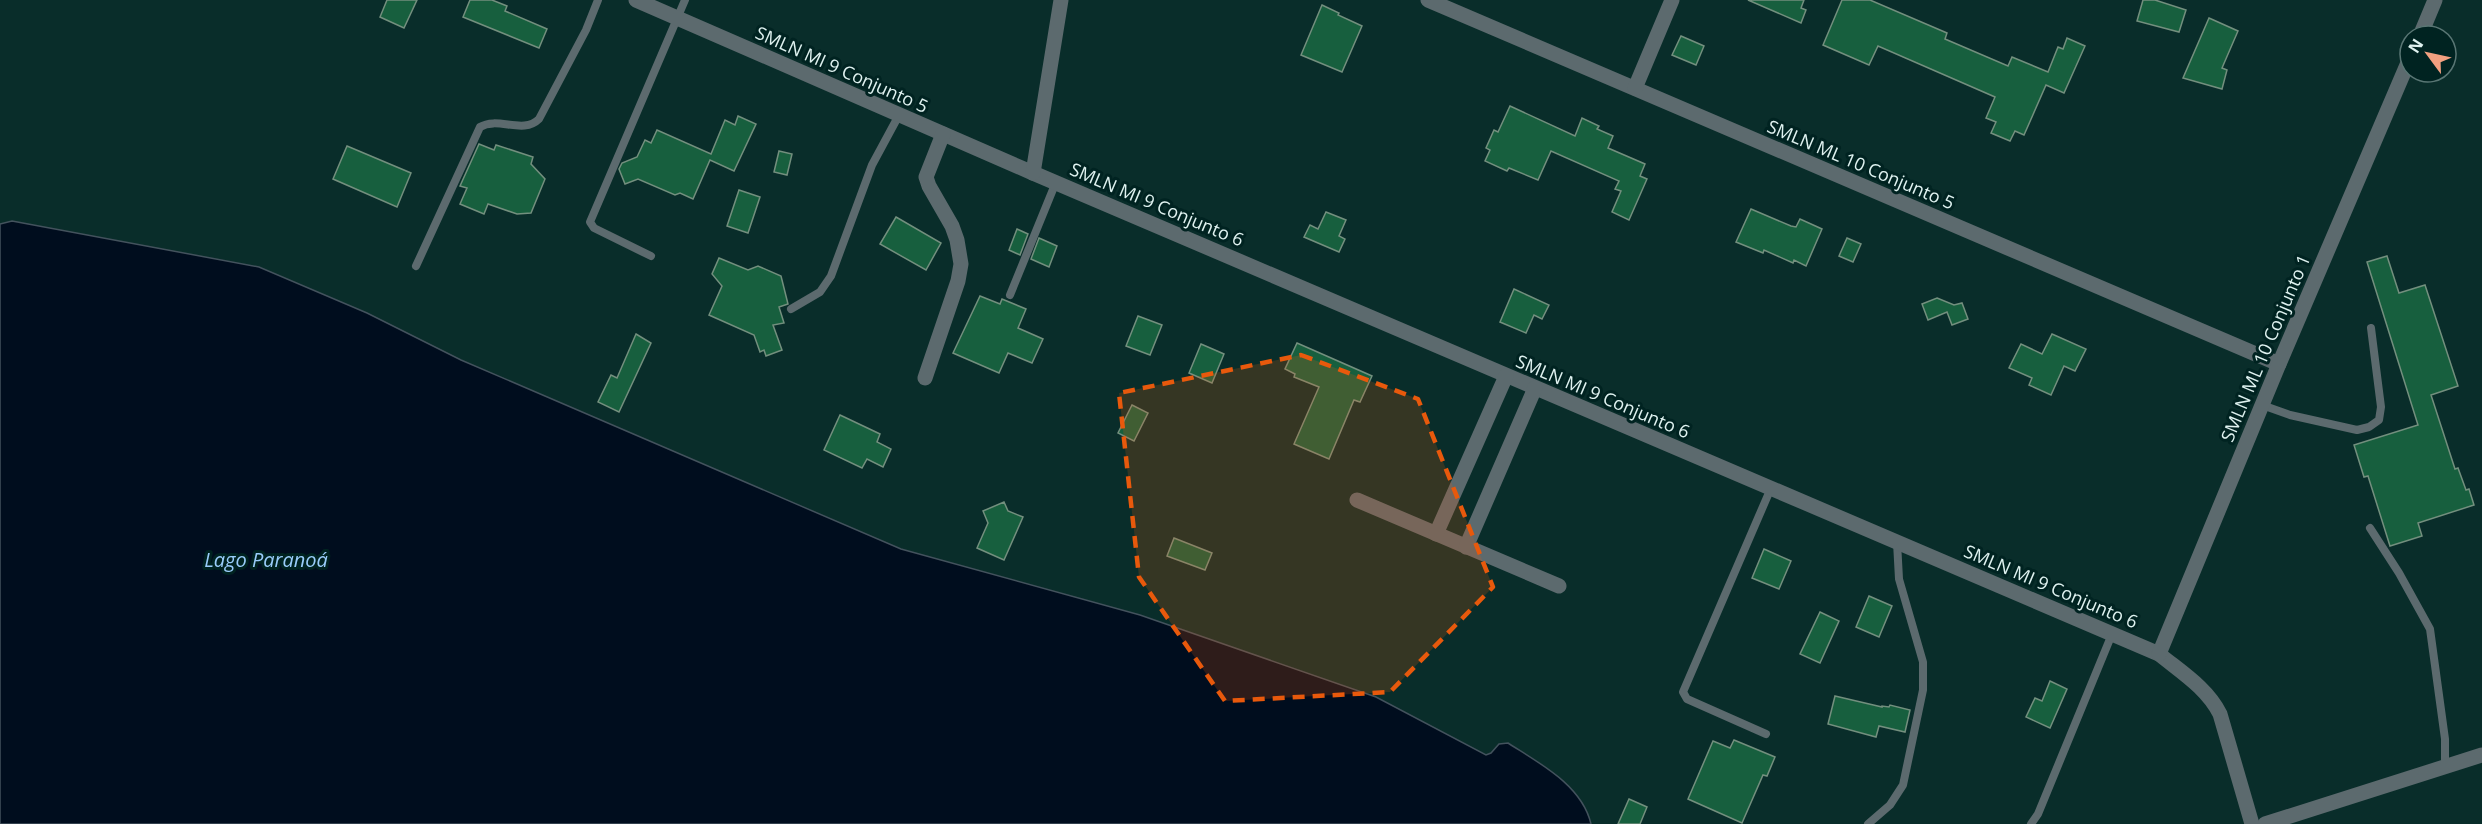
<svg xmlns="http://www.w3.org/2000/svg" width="2482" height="824" viewBox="0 0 2482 824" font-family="'Open Sans',sans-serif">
  <rect width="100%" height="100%" fill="#092d2a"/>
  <path fill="#000d1e" stroke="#43525d" stroke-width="1.5" d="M12,221L259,267L367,313L461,360L901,549L1140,615L1376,697L1486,755L1491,753L1499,744L1508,743C1539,763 1582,785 1591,824H0V224Z"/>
  <g fill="#175f3e" stroke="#738f7e" stroke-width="1.5">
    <path d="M387,0H417L404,28L380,17Z"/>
    <path d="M470,0H492L507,6L505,11L547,29L539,48L463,17Z"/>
    <path d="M1748,0H1804L1801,8L1806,10L1801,23Z"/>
    <path d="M1842,0H1870L1947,33L1945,39L2008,66L2012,57L2048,72L2058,47L2063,49L2067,38L2085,46L2064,93L2046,85L2024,135L2015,131L2010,141L1991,133L1996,122L1986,118L1995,97L1878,46L1869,65L1823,45Z"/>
    <path d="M2143,0H2155L2186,10L2179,32L2137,21Z"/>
    <path d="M1322,5L1339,13L1338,15L1362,26L1342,72L1301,55Z"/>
    <path d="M2209,18L2238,31L2222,68L2227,70L2222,89L2183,78Z"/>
    <path d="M1681,36L1704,46L1696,65L1672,55Z"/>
    <path d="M1510,106L1575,136L1582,118L1599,126L1597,129L1613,136L1608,148L1645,164L1640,176L1647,179L1629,220L1612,212L1621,191L1615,189L1619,181L1551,151L1538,180L1509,168L1507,171L1485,161L1490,150L1486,148L1494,130L1498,132Z"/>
    <path d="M738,116L756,124L734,171L710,160L693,199L680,193L675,195L638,179L625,184L619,169L622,163L637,157L645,140L651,143L657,130L711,154L725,120L735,125Z"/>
    <path d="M479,144L494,150L496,145L533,157L531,164L545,179L531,213L517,214L488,204L484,214L460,204L467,188L460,186Z"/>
    <path d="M347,146L411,173L397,207L333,179Z"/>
    <path d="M779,151L792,154L787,175L774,172Z"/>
    <path d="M739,190L760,197L748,233L727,226Z"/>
    <path d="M1751,209L1791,226L1796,227L1800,219L1822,229L1806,266L1794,260L1793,263L1764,250L1763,253L1736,242Z"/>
    <path d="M1326,212L1346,220L1339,236L1345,239L1339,252L1304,237L1310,225L1318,229Z"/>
    <path d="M896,217L941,243L926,270L880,244Z"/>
    <path d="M1017,229L1028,234L1020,255L1009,250Z"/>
    <path d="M1039,238L1057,246L1049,267L1031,259Z"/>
    <path d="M1847,238L1861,244L1853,262L1839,256Z"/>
    <path d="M2387,256L2399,293L2425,285L2458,386L2431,395L2455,469L2458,468L2466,490L2469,489L2474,505L2418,523L2422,536L2390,546L2368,476L2364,477L2354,445L2418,425L2367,262Z"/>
    <path d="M719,258L748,270L758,266L781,276L788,304L779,307L784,323L773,325L782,350L766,356L764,350L760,352L754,335L709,315L722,286L712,274Z"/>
    <path d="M1514,289L1549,305L1542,319L1534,315L1526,333L1500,322Z"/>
    <path d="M980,296L1000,304L1002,299L1026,309L1018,328L1043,339L1032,363L1008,353L999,373L953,353Z"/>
    <path d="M1937,298L1954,305L1962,303L1968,319L1952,325L1947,312L1928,320L1922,304Z"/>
    <path d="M1138,316L1162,325L1150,355L1126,346Z"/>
    <path d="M636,334L651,343L619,412L598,402L611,375L617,378Z"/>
    <path d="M2052,334L2086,349L2075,371L2064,366L2051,395L2029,385L2032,378L2009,368L2021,344L2042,354Z"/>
    <path d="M1297,343L1372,376L1360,402L1354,400L1329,459L1294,444L1319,387L1294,377L1295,374L1285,369Z"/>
    <path d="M1201,344L1224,354L1212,383L1189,373Z"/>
    <path d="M1132,405L1148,413L1134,441L1118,433Z"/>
    <path d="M840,415L880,434L877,442L891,449L883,467L867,459L862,468L824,450Z"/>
    <path d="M1004,502L1008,511L1023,517L1004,560L977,548L988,523L983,511Z"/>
    <path d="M1174,538L1212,553L1205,570L1167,556Z"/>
    <path d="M1764,549L1791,561L1779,589L1752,578Z"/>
    <path d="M1869,596L1892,606L1879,637L1856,627Z"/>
    <path d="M1820,612L1839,621L1820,663L1800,654Z"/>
    <path d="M2050,681L2067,689L2050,728L2026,717L2035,698L2042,701Z"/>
    <path d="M1835,696L1882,707V706L1889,707L1890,705L1910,710L1905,732L1879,726L1876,737L1828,724Z"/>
    <path d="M1734,740L1775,757L1767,776L1763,775L1742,823L1688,799L1713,741L1730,748Z"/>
    <path d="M1629,799L1647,807L1640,824H1618Z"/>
  </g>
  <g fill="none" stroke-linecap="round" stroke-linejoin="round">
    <g stroke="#5c6a6e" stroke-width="8">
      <path d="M651,256L594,228L590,222L685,0"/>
      <path d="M416,266L480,127C498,116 523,135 539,119L586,30L598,0"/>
      <path d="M1010,295L1056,182"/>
      <path d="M791,309L820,292L831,276L872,165L899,115"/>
      <path d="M2262,405L2290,415L2357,430L2369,427L2379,420L2381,407L2371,328"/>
      <path d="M2370,528L2399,573L2430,629L2445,739V767"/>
      <path d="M1766,734L1687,699L1683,692L1771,488"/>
      <path d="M1868,824L1890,805L1903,785L1923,690V662L1899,579L1897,542"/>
      <path d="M2031,824L2038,814L2112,634"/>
    </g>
    <g stroke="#5c6a6e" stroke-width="15">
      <path d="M636,0L1033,173L2159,654C2181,672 2207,688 2220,714L2252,824"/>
      <path d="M1428,0L2279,364"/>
      <path d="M2420,36L2435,0"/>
      <path d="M1635,88L1672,0"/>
      <path d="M1033,173L1061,0"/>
      <path d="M925,378L958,281L961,264L957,240L952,226L929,186L926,177L943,134"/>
      <path d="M1357,500L1559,586"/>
      <path d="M1436,534L1506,376"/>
      <path d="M1466,547L1535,388"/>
      <path d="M2159,654L2279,364L2410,58"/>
      <path d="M2265,824L2482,755"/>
    </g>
  </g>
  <path fill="#e8590c" fill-opacity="0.2" stroke="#e8590c" stroke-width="4.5" stroke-dasharray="12 8" stroke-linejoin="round" d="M1301,355L1418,399L1493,587L1390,692L1225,701L1139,577L1119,393Z"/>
  <g text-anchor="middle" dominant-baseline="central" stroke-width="6" stroke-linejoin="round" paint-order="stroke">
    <g font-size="18" fill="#dff2f0" stroke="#002321">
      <text transform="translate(842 69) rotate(24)">SMLN MI 9 Conjunto 5</text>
      <text transform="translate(1861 164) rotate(23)">SMLN ML 10 Conjunto 5</text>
      <text transform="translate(1157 204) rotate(23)">SMLN MI 9 Conjunto 6</text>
      <text transform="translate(2265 348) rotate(-67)">SMLN ML 10 Conjunto 1</text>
      <text transform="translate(1603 396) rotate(23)">SMLN MI 9 Conjunto 6</text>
      <text transform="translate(2051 586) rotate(23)">SMLN MI 9 Conjunto 6</text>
    </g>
    <g font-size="20" font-style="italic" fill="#99ccfa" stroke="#002321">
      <text x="266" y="559">Lago Paranoá</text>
    </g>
  </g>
  <g transform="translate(2428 54) rotate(303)"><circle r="28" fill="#002321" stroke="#597674" stroke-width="1.5"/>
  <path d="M0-4.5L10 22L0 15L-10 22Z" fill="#f2a080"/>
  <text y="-9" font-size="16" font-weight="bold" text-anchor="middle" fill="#dff2f0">N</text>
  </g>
</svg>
